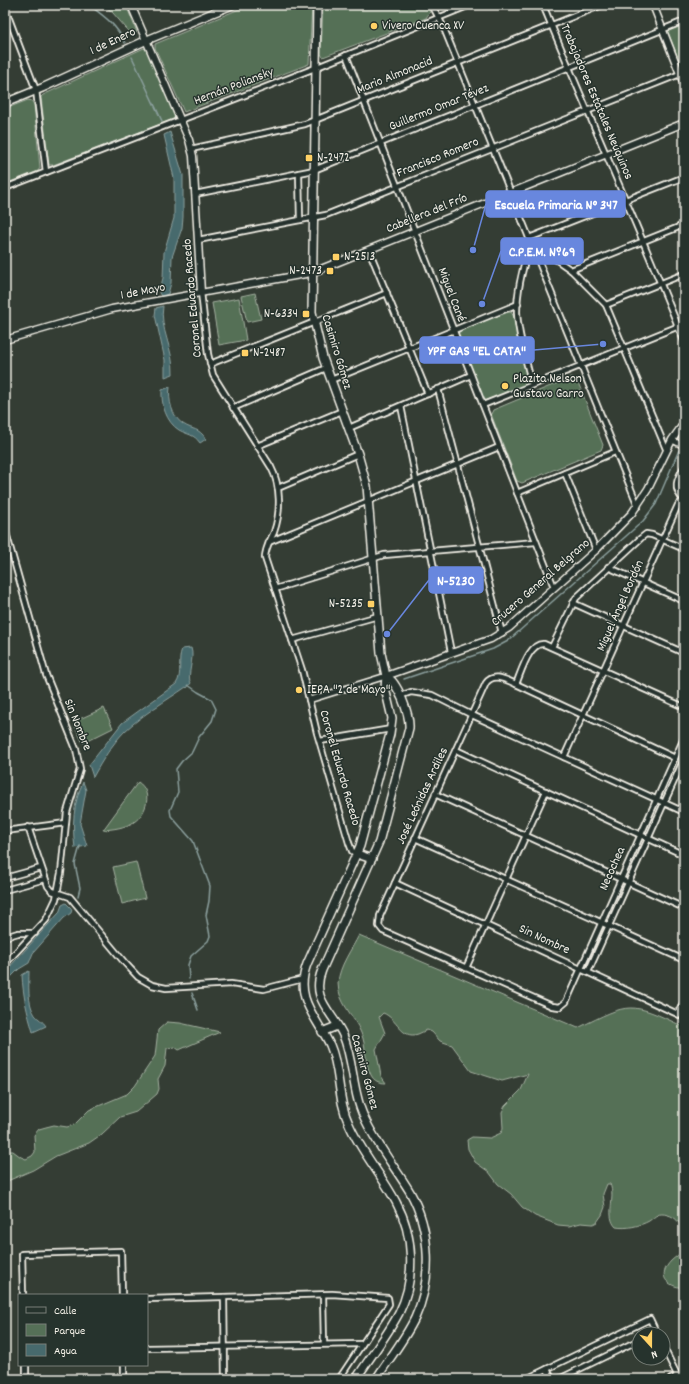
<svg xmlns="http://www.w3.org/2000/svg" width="689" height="1384" viewBox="0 0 689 1384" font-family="Dekko,sans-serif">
  <rect width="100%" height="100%" fill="#343d34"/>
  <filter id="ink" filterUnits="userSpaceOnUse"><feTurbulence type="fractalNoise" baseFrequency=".025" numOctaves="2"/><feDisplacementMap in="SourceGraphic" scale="8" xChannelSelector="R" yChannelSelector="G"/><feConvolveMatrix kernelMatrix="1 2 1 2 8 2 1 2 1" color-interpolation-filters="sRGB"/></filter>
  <g filter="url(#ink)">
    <g fill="#557057" stroke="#a4b0a0">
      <path d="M104,5H126L137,32L132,35L113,13Z"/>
      <path d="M249,5H312L309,64L184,112L155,48V44Z"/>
      <path d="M323,5H428L430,12L426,18L323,57L321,54Z"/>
      <path d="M684,23V74L667,30Z"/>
      <path d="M144,48L148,52L175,114L174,119L53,165H49L41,97L43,95Z"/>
      <path d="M28,100L32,101L34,105L40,168L38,171L5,184V109Z"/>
      <path d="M255,293L261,319L247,322L241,296Z"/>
      <path d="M239,298L246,340L219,345L212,303Z"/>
      <path d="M506,312H511L514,317L528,383L525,386L484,401L457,335L461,330Z"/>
      <path d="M572,377L577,380L603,445L601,450L522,483L517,481L491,414L493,410Z"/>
      <path d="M104,708L113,728L83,743L73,722Z"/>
      <path d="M138,782C153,792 147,813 134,822C124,828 114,829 103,830Z"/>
      <path d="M136,862L145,898L122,904L113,867Z"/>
      <path d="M359,935L578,1028C630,1002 630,1001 684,1027V1288C666,1286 657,1276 671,1261C675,1257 680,1255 682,1250C685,1244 683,1236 682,1229C680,1222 675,1217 668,1215C658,1212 656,1216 649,1221C640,1226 626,1229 616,1227C605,1216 616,1198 610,1184H607L603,1194L605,1207L602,1215L597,1222L593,1224L581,1223L569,1226L558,1225L535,1216L522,1207L511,1194L498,1184L489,1172L475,1162L468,1149L467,1140L472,1137L490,1138L501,1133L503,1128L502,1112L505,1106L521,1090L528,1074L502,1081L471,1071L452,1045L440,1041L432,1032L427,1030C424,1031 421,1033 418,1034C401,1040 397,1018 383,1013L379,1017L385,1033L376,1049L381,1076L386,1083C379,1083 374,1081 371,1075C364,1062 367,1046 361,1033C354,1015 338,1003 338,983C339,966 352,949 359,935Z"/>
      <path d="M167,1022L180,1023L220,1032L179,1050L175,1047L167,1048L165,1066L158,1079L159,1089L157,1094L136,1112L120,1117L102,1134L89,1143L56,1156L33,1170L5,1182V1151H13L21,1157L26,1159L32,1156L35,1152L34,1135L39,1129L46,1127L54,1125L67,1127L74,1125L89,1110L127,1094L135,1086L155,1056L158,1030Z"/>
    </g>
    <g fill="#476a6d" stroke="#8ca09e">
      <path d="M170,132L183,175V217L182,228L172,257L171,283L168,294L161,296L159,293L163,278L164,252L174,218V178L164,135Z"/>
      <path d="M163,306C159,328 174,349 173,374L165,377V360L155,315L156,308Z"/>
      <path d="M170,387C168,400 172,417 183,424C194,431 198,427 206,439L200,443C194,434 188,435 179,430C166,422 161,404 162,390Z"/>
      <path d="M191,648C195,658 186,677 191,683L187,688L186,687C166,701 143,714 125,731C112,744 102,761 93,777L89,765L122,723L176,684C183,674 177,660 182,649Z"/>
      <path d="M83,782L86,790L80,824L87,846L75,848C72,826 73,803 83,782Z"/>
      <path d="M66,903L72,909L71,913L64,918L33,953L29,963L19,969L5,983V972L59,913L62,905Z"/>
      <path d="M29,971C29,985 27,1003 35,1015C38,1019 43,1021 46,1026L33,1032C27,1012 23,996 22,975Z"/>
    </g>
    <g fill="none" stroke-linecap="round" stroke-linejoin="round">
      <g stroke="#8ca09e" stroke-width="1.5">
        <path d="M89,5C104,16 117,25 125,43"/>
        <path d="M132,57L162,121"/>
        <path d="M404,679L493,649L508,641L643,521L656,504L679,450"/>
        <path d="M188,685L198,692L211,699L216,709L212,721L199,737L192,752L182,761L176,769L178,792L170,810L171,816L193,841L210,886L209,901L206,915L210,936L208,941L191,956L188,965L189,979"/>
        <path d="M78,896L80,888L75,864L80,846"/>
        <path d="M192,993L198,1010"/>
      </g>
      <g stroke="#f4f1e8" stroke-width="8">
        <g id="minor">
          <path d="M432,5L443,26L638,506"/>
          <path d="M543,5C589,117 639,228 684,341"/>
          <path d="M5,8L36,90L46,172"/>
          <path d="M346,55L554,587"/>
          <path d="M191,149L305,124L602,5"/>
          <path d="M299,173L300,220"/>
          <path d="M5,188L315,68L470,5"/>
          <path d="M195,194L314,170L684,21"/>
          <path d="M529,238L684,177"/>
          <path d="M198,240L326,215L680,74"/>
          <path d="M369,250L428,394"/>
          <path d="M571,270L684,225"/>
          <path d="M201,292L208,354L213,375L271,467C281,486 281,512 274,532C270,541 265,548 265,558L302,670L317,733L349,843L352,851L357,854"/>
          <path d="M606,305L684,274"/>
          <path d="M210,364L387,293"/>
          <path d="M331,380L518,304"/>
          <path d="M532,385C527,362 518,337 517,312C517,288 523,265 531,242L571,270L606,305L666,449"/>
          <path d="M438,389L502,633"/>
          <path d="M483,405L684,324"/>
          <path d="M401,406L451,652"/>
          <path d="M233,408L326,368"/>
          <path d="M349,428L471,375"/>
          <path d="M672,440L684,446"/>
          <path d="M257,446L342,411"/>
          <path d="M565,473L596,550"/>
          <path d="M278,488L358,454"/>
          <path d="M517,493L615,452"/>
          <path d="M684,500C672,489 677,479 684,467"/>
          <path d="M5,529L46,675L76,749L80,769L67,812L61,873L56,899L46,920L5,964"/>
          <path d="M269,542L499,447"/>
          <path d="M608,567L684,601"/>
          <path d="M275,589L384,555L536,542"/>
          <path d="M573,603L684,653"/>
          <path d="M292,640L378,616"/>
          <path d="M552,647L576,598L641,538L646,534L652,535L684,549"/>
          <path d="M516,684C521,673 529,642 544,644L684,707"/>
          <path d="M400,696L411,692L432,695L472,715L684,812"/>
          <path d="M309,700L386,676"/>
          <path d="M320,741L391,729"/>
          <path d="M456,750L684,855"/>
          <path d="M564,757L678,505L684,500"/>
          <path d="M675,758L516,684C506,680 494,672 486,683L380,916L379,926L383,931L552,1006L560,1007L566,1002L684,738"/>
          <path d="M435,794L684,908"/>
          <path d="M28,827L48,886L52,891L70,897L125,963L138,977L152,985L166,988L231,984L264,989L303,979"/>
          <path d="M5,831L66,823"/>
          <path d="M415,838L684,960"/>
          <path d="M5,878L41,868"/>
          <path d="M395,883L684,1017"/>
          <path d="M5,890L45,879"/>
          <path d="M5,937L18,933H35"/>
          <path d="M466,968L546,791"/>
          <path d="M588,972L684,759"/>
          <path d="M678,1014L684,1001"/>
          <path d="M23,1295L22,1254L121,1251L122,1295"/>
          <path d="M323,1295L324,1344"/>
          <path d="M224,1297L225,1379"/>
          <path d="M147,1299L332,1294L388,1298L389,1304L339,1379"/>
          <path d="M663,1346L679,1379"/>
          <path d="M147,1348L362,1344"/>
          <path d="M26,1365V1379"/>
          <path d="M124,1365V1379"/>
          <path d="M547,1369L552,1379"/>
          <path d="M526,1379L650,1319L657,1334"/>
          <path d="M559,1379L639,1340"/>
          <path d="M671,1379L684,1373"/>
        </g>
      </g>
      <g stroke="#f4f1e8" stroke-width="9">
        <g id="tertiary">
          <path d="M131,5L189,140L193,156L201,292"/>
          <path d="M653,5L684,84"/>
          <path d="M5,340L112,309L311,273L684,123"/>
          <path d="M386,676L491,639L509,628L596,550L632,513L648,489L672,440L684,423"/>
        </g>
      </g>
      <g stroke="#f4f1e8" stroke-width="10">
        <path id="secondary" d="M5,103L42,88L147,40L232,5"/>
      </g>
      <g stroke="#f4f1e8" stroke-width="10">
        <g id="primary">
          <path d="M317,5L312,312L323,358L358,454L367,486L381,653L386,676L385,688L392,718L390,734L360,846L307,964C294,999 316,1016 330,1045C341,1070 337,1099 349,1124C361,1152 382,1175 396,1202C414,1235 416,1279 399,1313C387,1336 370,1357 356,1379"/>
          <path d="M357,854L372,859"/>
          <path d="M322,1032L337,1026"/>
          <path d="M376,1379C389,1359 405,1339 415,1318C433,1279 431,1230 410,1192C395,1167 376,1144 364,1117C352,1092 354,1061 343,1035C332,1011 310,999 322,970L379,842L409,728C410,715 398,682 386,676"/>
        </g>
      </g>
      <use href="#minor" stroke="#26332d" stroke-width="4.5"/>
      <use href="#tertiary" stroke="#26332d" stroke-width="6"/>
      <use href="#secondary" stroke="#26332d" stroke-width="7"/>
      <use href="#primary" stroke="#26332d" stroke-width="7"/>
    </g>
  </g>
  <g fill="#ffd166" stroke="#26332d" stroke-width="1.5">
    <circle cx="374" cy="26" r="4"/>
    <rect x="305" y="154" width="8" height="8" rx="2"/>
    <rect x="332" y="253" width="8" height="8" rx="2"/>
    <rect x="326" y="267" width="8" height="8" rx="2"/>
    <rect x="302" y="310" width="8" height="8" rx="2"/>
    <rect x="241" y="349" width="8" height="8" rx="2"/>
    <circle cx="505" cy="386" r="4"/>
    <rect x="367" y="600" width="8" height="8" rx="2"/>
    <circle cx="299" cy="690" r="4"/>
  </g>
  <g text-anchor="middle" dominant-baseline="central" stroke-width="3" stroke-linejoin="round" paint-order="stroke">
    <g font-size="13" fill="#f4f1e8" stroke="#26332d" text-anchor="start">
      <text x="382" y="26">Vivero Cuenca XV</text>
      <text x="317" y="158">N-2472</text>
      <text x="344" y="257">N-2513</text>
      <text x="322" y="271" text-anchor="end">N-2473</text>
      <text x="298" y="314" text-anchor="end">N-6334</text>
      <text x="253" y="353">N-2487</text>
      <text x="513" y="379">Plazita Nelson<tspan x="513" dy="15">Gustavo Garro</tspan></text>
      <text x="363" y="604" text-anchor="end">N-5235</text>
      <text x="307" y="690">IEPA "2 de Mayo"</text>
    </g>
    <g font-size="13" fill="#f4f1e8" stroke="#26332d">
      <text transform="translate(113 42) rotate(-25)">1 de Enero</text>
      <text transform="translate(395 76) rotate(-22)">Mario Almonacid</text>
      <text transform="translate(234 87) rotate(-21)">Hernán Poliansky</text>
      <text transform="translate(596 102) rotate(67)">Trabajadores Estatales Neuquinos</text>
      <text transform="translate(439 108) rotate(-22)">Guillermo Omar Tévez</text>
      <text transform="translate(438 158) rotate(-22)">Francisco Romero</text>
      <text transform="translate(427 214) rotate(-22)">Cabellera del Frío</text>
      <text transform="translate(143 292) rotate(-11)">1 de Mayo</text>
      <text transform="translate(451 295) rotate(69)">Miguel Cané</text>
      <text transform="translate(193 298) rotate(-95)">Coronel Eduardo Racedo</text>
      <text transform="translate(336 352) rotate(73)">Casimiro Gómez</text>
      <text transform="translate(541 583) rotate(-41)">Crucero General Belgrano</text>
      <text transform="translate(621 606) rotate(-66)">Miguel Ángel Bordón</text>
      <text transform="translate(77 725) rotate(68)">Sin Nombre</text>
      <text transform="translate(339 768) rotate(74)">Coronel Eduardo Racedo</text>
      <text transform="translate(423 796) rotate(-65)">José Leónidas Ardiles</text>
      <text transform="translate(613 869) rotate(-66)">Necochea</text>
      <text transform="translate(544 940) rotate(25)">Sin Nombre</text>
      <text transform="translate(364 1072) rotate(75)">Casimiro Gómez</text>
    </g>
  </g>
  <path fill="none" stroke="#6887de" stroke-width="1.5" d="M473 250L486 204M482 304L501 251M603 344L534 350M387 634L429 580"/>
  <g fill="#6887de" stroke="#26332d" stroke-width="1.5">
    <circle cx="473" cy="250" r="4"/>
    <circle cx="482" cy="304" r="4"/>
    <circle cx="603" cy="344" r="4"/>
    <circle cx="387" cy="634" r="4"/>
  </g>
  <g fill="#6887de" stroke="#6887de" stroke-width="1.5">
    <rect x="486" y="191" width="139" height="26" rx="4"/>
    <rect x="501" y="238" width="82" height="26" rx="4"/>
    <rect x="420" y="337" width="114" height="26" rx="4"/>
    <rect x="429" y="567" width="54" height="26" rx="4"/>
  </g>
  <g font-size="14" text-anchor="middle" font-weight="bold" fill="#fff">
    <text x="556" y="209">Escuela Primaria N° 347</text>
    <text x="542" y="256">C.P.E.M. Nº69</text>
    <text x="477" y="355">YPF GAS "EL CATA"</text>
    <text x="456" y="585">N-5230</text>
  </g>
  <rect width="689" height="1384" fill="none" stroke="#26332d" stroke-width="20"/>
  <rect x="10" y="10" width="669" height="1364" fill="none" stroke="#f4f1e8" stroke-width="1.5" filter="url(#ink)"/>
  <rect x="18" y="1294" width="130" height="72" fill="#26332d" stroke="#787f78"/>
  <rect x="26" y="1307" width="20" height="6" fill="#26332d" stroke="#787f78"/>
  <text x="54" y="1314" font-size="12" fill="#f4f1e8">Calle</text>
  <rect x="26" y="1324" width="20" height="12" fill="#557057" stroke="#787f78"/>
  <text x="54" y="1334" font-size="12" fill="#f4f1e8">Parque</text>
  <rect x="26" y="1344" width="20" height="12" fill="#476a6d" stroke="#787f78"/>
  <text x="54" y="1354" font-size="12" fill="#f4f1e8">Agua</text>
  <g transform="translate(651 1346) rotate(159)"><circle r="19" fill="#26332d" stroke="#787f78"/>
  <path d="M0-3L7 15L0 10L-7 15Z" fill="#ffd166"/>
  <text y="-6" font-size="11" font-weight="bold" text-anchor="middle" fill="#f4f1e8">N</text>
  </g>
</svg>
